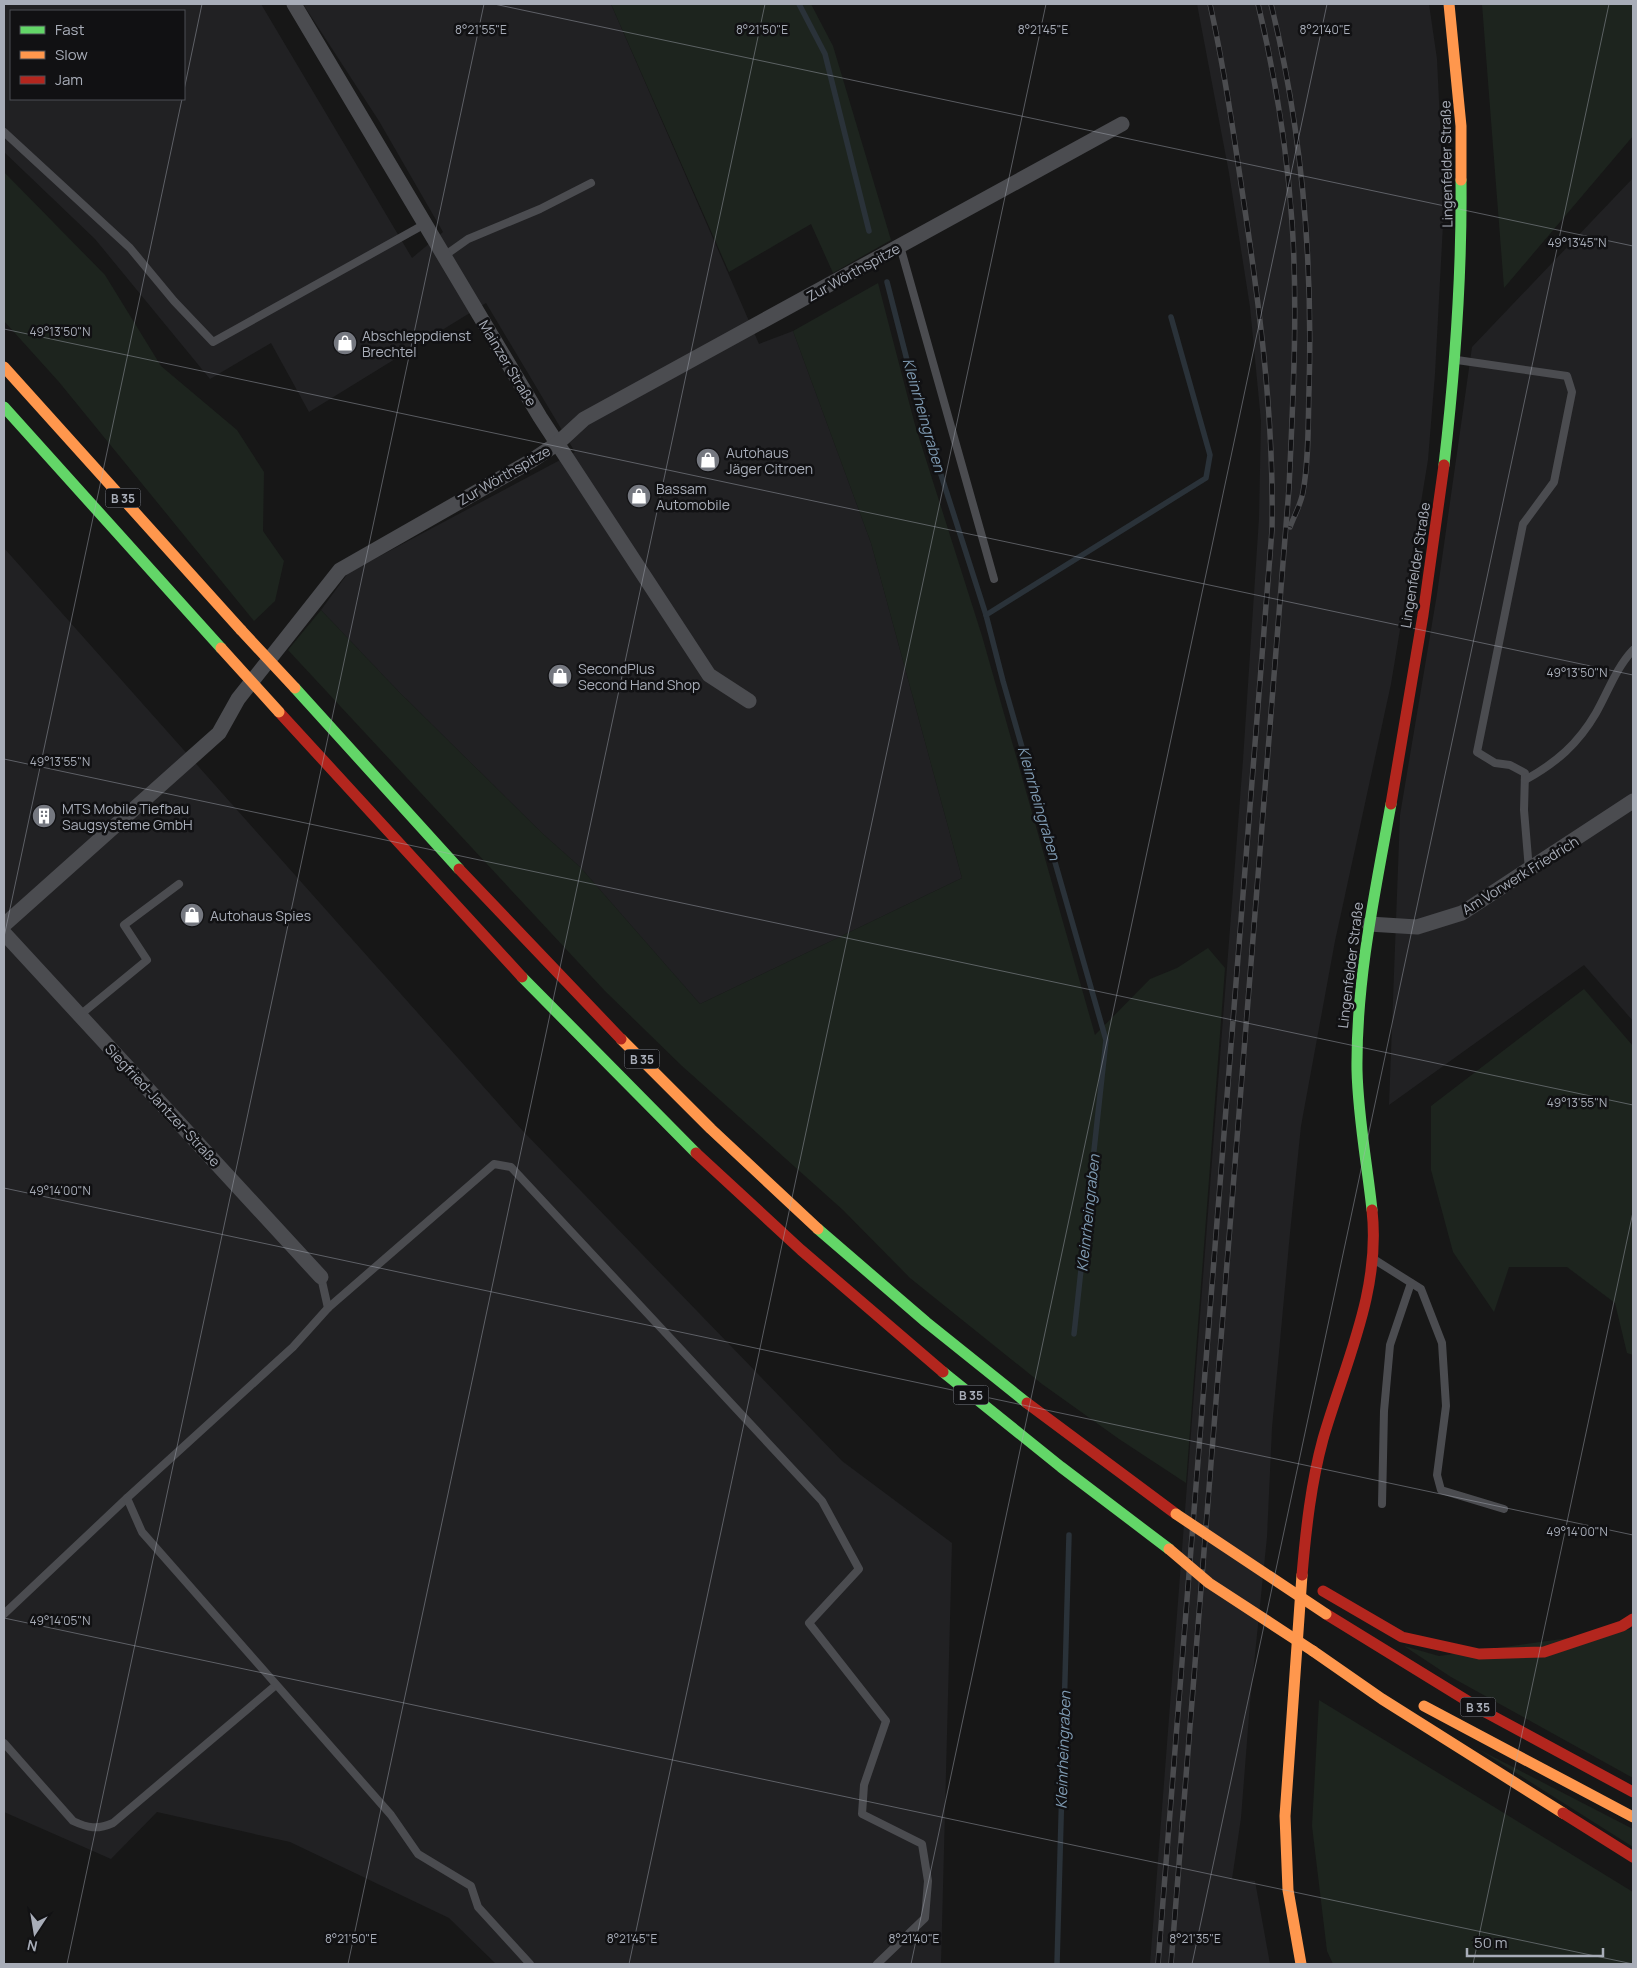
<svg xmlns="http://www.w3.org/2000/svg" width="1637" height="1968" viewBox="0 0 1637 1968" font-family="Manrope,sans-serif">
  <rect width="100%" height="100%" fill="#171717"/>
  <g fill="#212123" fill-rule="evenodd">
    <path d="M4,4H261L412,258L443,232L379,121L303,4H611L759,344L793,331L871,543L962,878L700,1004L580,867L543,834L399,692L321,610L348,573L575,452L486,303L309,412L271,343L210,379L95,239L4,152ZM11,11H184V99H11Z"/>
    <path d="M1197,4H1429L1437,59L1444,206L1435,374L1428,460L1391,684L1335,941L1301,1126L1290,1233L1272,1428L1267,1537L1250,1703L1241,1818L1232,1879L1255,1881L1270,1964H1150L1243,760L1259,518L1261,421L1250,307L1229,173Z"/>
    <path d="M1633,178V1021L1584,965L1389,1105L1400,815L1437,594L1472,347Z"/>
    <path d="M4,548L522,1130L842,1461L952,1543L941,1964H496L449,1918L290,1842L157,1812L111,1859L4,1812Z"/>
  </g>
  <g fill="#1d241e">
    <path d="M611,4H811L833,46L891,240L833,273L811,224L729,272Z"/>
    <path d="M1482,4H1633V136L1504,288Z"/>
    <path d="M4,172L105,275L161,366L237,430L264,472L263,531L284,561L275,601L254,621L59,382L4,321Z"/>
    <path d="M878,283L915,425L982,636L1095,1035L1150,979L1177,968L1208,948L1225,968L1186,1483L1119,1439L1042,1384L910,1278L843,1210L682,1066L605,991L288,650L321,610L399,692L543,834L580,867L700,1004L962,878L871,543L793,331Z"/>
    <path d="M1584,989L1633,1046V1355L1627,1353L1615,1303L1567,1267H1509L1494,1312L1453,1252L1431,1170V1106Z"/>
    <path d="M1633,1629V1778L1451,1677L1404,1646L1439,1656Z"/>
    <path d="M1319,1700L1633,1892V1964H1333L1327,1951L1312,1826Z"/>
    <path d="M1478,1749L1633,1829V1847Z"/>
  </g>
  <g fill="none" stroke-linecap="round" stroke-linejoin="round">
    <g stroke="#2a3239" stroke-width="5.5">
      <path d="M799,4L825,54L869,231"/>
      <path d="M887,282L918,403L986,615L1003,681L1106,1040L1074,1334"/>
      <path d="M986,615L1206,478L1210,455L1171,317"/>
      <path d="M1057,1964L1069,1535"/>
    </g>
    <g stroke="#4b4c50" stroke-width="8">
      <path d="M4,132L130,248L174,301L213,342L425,224"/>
      <path d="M900,246L994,579"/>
      <path d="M444,256L468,239L540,209L591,183"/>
      <path d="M1457,360L1567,376L1572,392L1554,482L1523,524L1477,752L1495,763L1510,765L1525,773L1524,810L1529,870"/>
      <path d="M1525,780C1556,763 1578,744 1596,713C1608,692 1616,668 1633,650"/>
      <path d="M80,1015L147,960L124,925L179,884"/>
      <path d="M1375,1260L1421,1289L1442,1343L1446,1406L1437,1475L1441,1490L1504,1509"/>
      <path d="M321,1277L328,1308"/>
      <path d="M1382,1504L1384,1411L1390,1345L1411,1283"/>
      <path d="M4,1614L127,1498"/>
      <path d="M4,1743L73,1821C88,1828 97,1830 113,1823L276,1685"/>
      <path d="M530,1964L478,1907L471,1886L418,1854L391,1815L142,1532L127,1498L293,1347L328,1308L494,1164L511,1167L822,1501L859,1569L809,1623L886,1721L864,1785L862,1814L922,1844L928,1881L925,1918L877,1964"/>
    </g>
    <g stroke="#4b4c50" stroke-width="15">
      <path d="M294,4L540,417L709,675L749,701"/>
      <path d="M1369,924L1417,927L1462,913L1633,801"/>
      <path d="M4,925L219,733L238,699L340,570L531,461L558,443L584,419L1122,124"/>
      <path d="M4,933L321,1277"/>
    </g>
    <g stroke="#63d668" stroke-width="11">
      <path d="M4,407L221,648"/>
      <path d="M1444,465C1455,370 1462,276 1461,180"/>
      <path d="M295,688L459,869"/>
      <path d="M522,977L696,1153"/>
      <path d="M1372,1210C1367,1163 1358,1117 1357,1070C1356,980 1375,892 1391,804"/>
      <path d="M818,1229L926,1322L1027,1403"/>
      <path d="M943,1372L1061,1467L1169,1549"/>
    </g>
    <g stroke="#ff974d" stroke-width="11">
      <path d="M1449,4L1461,126V180"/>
      <path d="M4,367L241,630"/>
      <path d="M621,1039L711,1129L818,1229"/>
      <path d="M1313,1651L1382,1699L1563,1813"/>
      <path d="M1424,1706L1633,1817"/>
      <path d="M1301,1964L1288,1890L1285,1816L1302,1575"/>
    </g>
    <g stroke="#b3261e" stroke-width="11">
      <path d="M279,712L522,977"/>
      <path d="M1391,804L1423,615L1444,465"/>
      <path d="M459,869L621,1039"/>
      <path d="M696,1153L801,1250L943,1372"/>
      <path d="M1027,1403L1176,1514"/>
      <path d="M1302,1575C1306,1529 1311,1483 1323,1439C1345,1363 1381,1291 1372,1210"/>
      <path d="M1323,1591L1402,1637L1479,1654L1544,1652L1622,1626L1633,1619"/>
      <path d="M1326,1614L1487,1713L1633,1792"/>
      <path d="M1563,1813L1633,1857"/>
    </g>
    <g stroke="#4b4c4f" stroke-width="5.5">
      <g id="rail">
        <path d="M1271,4C1302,130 1313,260 1309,390C1308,423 1309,459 1303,492C1301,504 1294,516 1290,527"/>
        <path d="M1158,1964L1272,530C1274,427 1262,326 1247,224C1236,150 1226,77 1210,4"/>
        <path d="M1171,1964L1289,488C1293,399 1298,310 1292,222C1287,148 1275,75 1258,4"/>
      </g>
    </g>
    <use href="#rail" stroke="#111113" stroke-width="4" stroke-dasharray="11" stroke-linecap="butt"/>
    <g stroke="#ff974d" stroke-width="11">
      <path d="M241,630L295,688"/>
      <path d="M221,648L279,712"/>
      <path d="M1176,1514L1326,1614"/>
      <path d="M1169,1549L1209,1583L1313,1651"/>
    </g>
  </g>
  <path fill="none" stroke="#a8adb8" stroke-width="1" stroke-opacity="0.45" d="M494,4L1633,246M184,90L202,4M4,329L1633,675M4,759L1633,1105M4,937L182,99M4,1188L1633,1535M4,1618L1633,1964M67,1964L484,4M348,1964L765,4M629,1964L1046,4M911,1964L1327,4M1192,1964L1609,4M1473,1964L1633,1212"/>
  <defs>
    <g id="shop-disc" transform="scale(1.25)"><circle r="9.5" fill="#757880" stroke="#111113"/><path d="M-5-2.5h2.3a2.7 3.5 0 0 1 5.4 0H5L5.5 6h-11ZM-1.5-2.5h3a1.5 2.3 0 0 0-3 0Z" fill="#fff"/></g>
    <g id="building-disc" transform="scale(1.25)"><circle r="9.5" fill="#757880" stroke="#111113"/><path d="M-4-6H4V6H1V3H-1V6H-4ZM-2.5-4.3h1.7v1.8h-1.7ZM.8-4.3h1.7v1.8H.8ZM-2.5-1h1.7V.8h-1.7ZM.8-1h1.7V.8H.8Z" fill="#fff"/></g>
  </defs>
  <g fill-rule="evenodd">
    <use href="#shop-disc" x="345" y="343"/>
    <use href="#shop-disc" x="708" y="460"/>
    <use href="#shop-disc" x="639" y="496"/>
    <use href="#shop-disc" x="560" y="676"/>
    <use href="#building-disc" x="44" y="816"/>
    <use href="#shop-disc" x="192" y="915"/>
  </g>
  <g text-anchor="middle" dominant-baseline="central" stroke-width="5" stroke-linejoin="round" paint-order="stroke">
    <g fill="#111113" stroke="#7b7e86" stroke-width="1">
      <rect x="105.5" y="488.5" width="35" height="19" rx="4"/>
      <rect x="624.5" y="1049.5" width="35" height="19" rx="4"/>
      <rect x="953.5" y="1385.5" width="35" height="19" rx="4"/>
      <rect x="1460.5" y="1697.5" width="35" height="19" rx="4"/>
    </g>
    <g font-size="12" font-weight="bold" fill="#a8adb8">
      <text x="123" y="498">B 35</text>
      <text x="642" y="1059">B 35</text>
      <text x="971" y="1395">B 35</text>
      <text x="1478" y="1707">B 35</text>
    </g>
    <g font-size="14" fill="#a8adb8" stroke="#111113">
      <text transform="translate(1446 164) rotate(-91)">Lingenfelder Straße</text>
      <text transform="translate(853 272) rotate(-29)">Zur Wörthspitze</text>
      <text transform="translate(508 363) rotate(59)">Mainzer Straße</text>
      <text transform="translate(504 475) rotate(-30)">Zur Wörthspitze</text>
      <text transform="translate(1415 565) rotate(-81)">Lingenfelder Straße</text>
      <text transform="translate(1520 875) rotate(-32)">Am Vorwerk Friedrich</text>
      <text transform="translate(1350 965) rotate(-83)">Lingenfelder Straße</text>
      <text transform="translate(163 1105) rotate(47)">Siegfried-Jantzer-Straße</text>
    </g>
    <g font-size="14" fill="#a8adb8" stroke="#111113" text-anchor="start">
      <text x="362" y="335">Abschleppdienst<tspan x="362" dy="16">Brechtel</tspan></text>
      <text x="726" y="452">Autohaus<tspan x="726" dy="16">Jäger Citroen</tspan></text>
      <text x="656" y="488">Bassam<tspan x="656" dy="16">Automobile</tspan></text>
      <text x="578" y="668">SecondPlus<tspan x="578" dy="16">Second Hand Shop</tspan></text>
      <text x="62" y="808">MTS Mobile Tiefbau<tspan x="62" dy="16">Saugsysteme GmbH</tspan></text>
      <text x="210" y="915">Autohaus Spies</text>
    </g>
    <g font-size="15" font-style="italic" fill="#7f9bb3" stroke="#111113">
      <text transform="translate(924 415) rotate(74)">Kleinrheingraben</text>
      <text transform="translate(1039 803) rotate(74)">Kleinrheingraben</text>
      <text transform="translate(1088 1213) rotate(-84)">Kleinrheingraben</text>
      <text transform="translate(1063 1750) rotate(-88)">Kleinrheingraben</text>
    </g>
  </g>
  <g font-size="12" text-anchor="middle" fill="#a8adb8" stroke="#111113" stroke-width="5" stroke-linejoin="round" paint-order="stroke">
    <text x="481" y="34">8°21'55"E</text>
    <text x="762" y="34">8°21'50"E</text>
    <text x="1043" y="34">8°21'45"E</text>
    <text x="1325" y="34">8°21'40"E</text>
    <text x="1577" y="247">49°13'45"N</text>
    <text x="60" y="336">49°13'50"N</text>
    <text x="1577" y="677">49°13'50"N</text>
    <text x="60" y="766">49°13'55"N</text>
    <text x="1577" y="1107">49°13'55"N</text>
    <text x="60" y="1195">49°14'00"N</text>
    <text x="1577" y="1536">49°14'00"N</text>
    <text x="60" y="1625">49°14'05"N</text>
    <text x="351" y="1943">8°21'50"E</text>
    <text x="632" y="1943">8°21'45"E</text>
    <text x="914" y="1943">8°21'40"E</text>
    <text x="1195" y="1943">8°21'35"E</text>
  </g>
  <rect width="1637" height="1968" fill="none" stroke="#a8adb8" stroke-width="10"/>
  <rect x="10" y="10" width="175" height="90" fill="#111113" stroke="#4d4f55"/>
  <rect x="20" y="26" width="25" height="8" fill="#63d668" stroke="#4d4f55"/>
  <text x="55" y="35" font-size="15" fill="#a8adb8">Fast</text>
  <rect x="20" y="51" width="25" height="8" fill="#ff974d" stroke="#4d4f55"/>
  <text x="55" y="60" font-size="15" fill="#a8adb8">Slow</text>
  <rect x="20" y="76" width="25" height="8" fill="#b3261e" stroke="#4d4f55"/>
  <text x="55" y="85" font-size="15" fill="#a8adb8">Jam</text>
  <g transform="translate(35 1933) rotate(192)" stroke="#111113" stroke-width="4" paint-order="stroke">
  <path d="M0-4L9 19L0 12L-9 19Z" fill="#a8adb8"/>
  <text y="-8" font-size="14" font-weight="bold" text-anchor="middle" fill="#a8adb8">N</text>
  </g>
  <path d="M1467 1948v8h136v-8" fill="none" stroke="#a8adb8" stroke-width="2.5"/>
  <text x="1474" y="1948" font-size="15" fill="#a8adb8" stroke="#111113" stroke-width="4" paint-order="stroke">50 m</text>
</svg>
